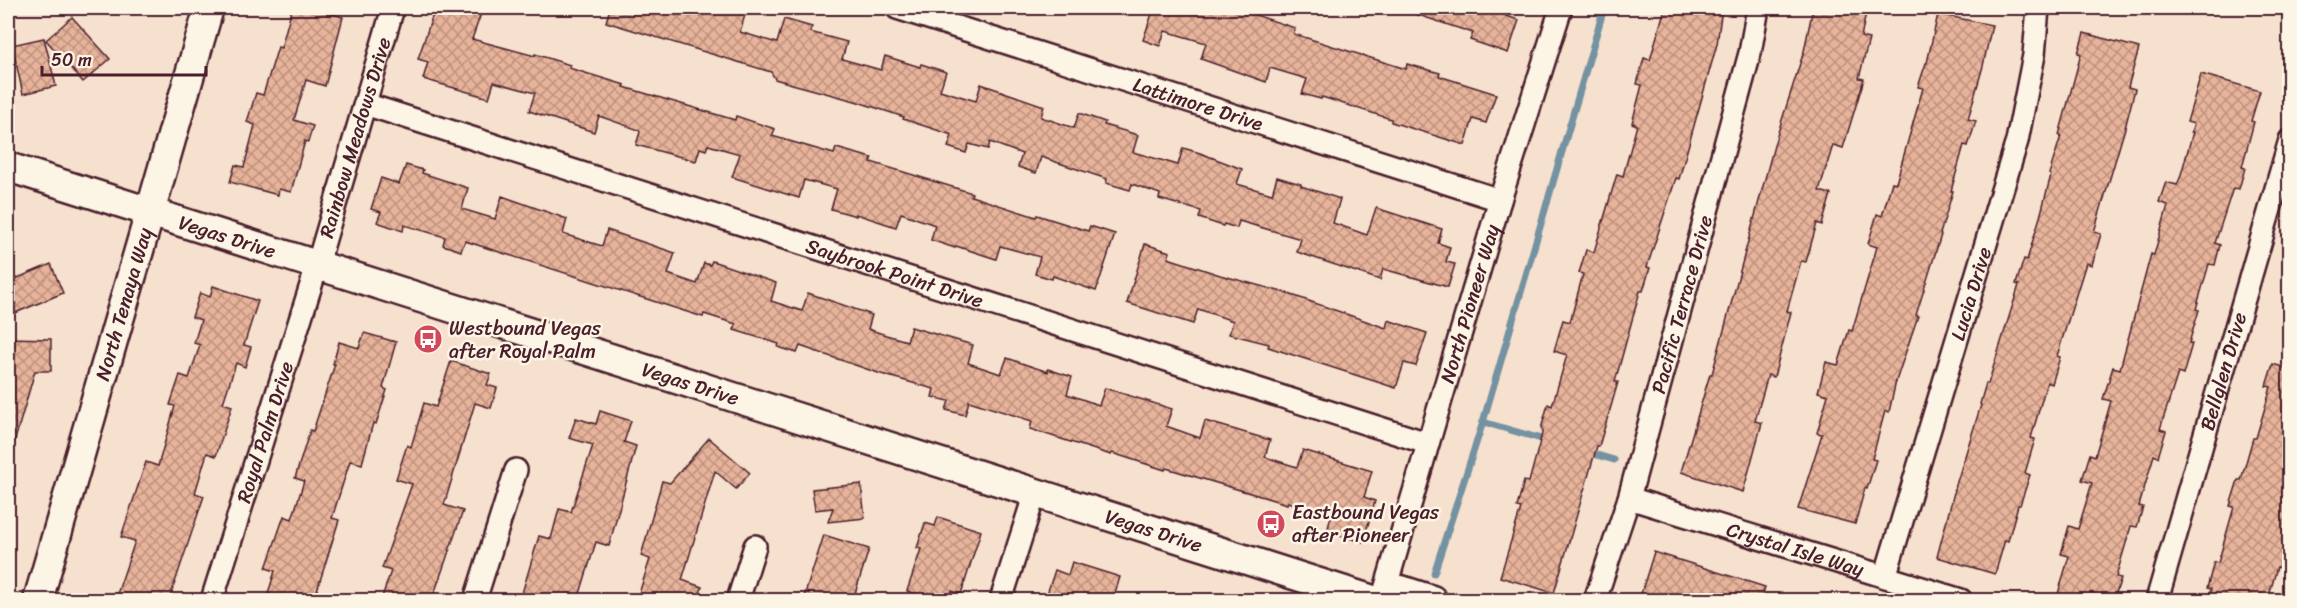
<svg xmlns="http://www.w3.org/2000/svg" width="2297" height="608" viewBox="0 0 2297 608" font-family="Sriracha,sans-serif">
  <defs>
    <pattern id="building-cross-hatch" width="8" height="8" patternUnits="userSpaceOnUse" patternTransform="scale(1.5)"><rect width="8" height="8" fill="#e7b39a"/><path d="M0 0l8 8M0 8l8-8" fill="none" stroke="#bd917e"/></pattern>
  </defs>
  <rect width="100%" height="100%" fill="#f6e1ce"/>
  <filter id="ink" filterUnits="userSpaceOnUse"><feTurbulence type="fractalNoise" baseFrequency=".0167" numOctaves="2"/><feDisplacementMap in="SourceGraphic" scale="12" xChannelSelector="R" yChannelSelector="G"/><feConvolveMatrix kernelMatrix="1 2 1 2 8 2 1 2 1" color-interpolation-filters="sRGB"/></filter>
  <g filter="url(#ink)">
    <g fill="none" stroke-linecap="round" stroke-linejoin="round">
      <g stroke="#7592a2" stroke-width="7">
        <path d="M1483,422L1548,441"/>
        <path d="M1587,452L1614,460"/>
        <path d="M1434,573L1483,422L1604,8"/>
      </g>
    </g>
    <g fill="url(#building-cross-hatch)" stroke="#4a1f2b" stroke-width="1.5">
      <path d="M292,8H330L329,13L343,17L325,86L306,80L294,120L313,126L308,142L305,141L291,192L279,189L278,195L230,182L235,165L244,167L255,125L247,122L256,93L263,95L278,47L281,48Z"/>
      <path d="M435,8H483L472,39L535,56V54L570,65L569,68L625,85L624,87L735,120L736,116L775,129L772,136L834,154L836,148L872,158L871,162L972,193L971,196L1036,217L1037,215L1088,231L1090,226L1115,234L1096,291L1053,276L1052,279L1035,274L1040,257L1000,246L996,259L956,246L955,248L931,240L935,225L901,213L896,227L856,214V216L831,209L837,189L804,180L799,198L732,177L740,154L708,145L706,150L700,148L696,161L636,145L640,132L639,130L599,116L594,132L529,111L535,93L494,82L489,98L423,79L428,62L418,59Z"/>
      <path d="M610,8H645L663,13L665,8H747L740,32L777,43L784,19L812,27L810,32L847,42L842,59L881,70L885,56L920,67L921,64L946,72L940,90L976,101L981,84L1044,106L1041,117L1074,128L1079,113L1105,122L1104,125L1138,135L1133,152L1178,165L1183,148L1200,153L1242,169L1237,184L1272,194L1277,177L1301,184V186L1340,199L1333,223L1367,235L1376,208L1442,229L1438,243L1450,247L1446,262L1455,264L1448,287L1383,269L1380,280L1297,252L1301,239L1239,221L1237,228L1224,224L1223,226L1199,218L1201,211L1159,199L1160,194L1132,184L1130,190L1106,183L1107,179L1041,157L1036,173L1018,167L1022,154L990,142L988,149L969,144L966,153L948,147L952,135L903,119L904,117L855,101L792,84L775,79L771,72L606,22Z"/>
      <path d="M1154,8H1244L1243,11L1295,28L1294,34L1406,69L1407,64L1440,73L1439,76L1496,94L1486,123L1473,119L1465,145L1391,122V119L1322,97L1321,99L1302,94L1307,79L1270,68L1266,82L1201,59L1206,43L1165,31L1160,46L1143,40Z"/>
      <path d="M1406,8H1509L1506,16L1519,20L1508,53L1470,40L1473,33L1406,11Z"/>
      <path d="M1665,8H1722L1717,44L1679,179L1676,178L1647,267L1650,268L1643,291H1640L1615,382H1618L1612,403L1599,446H1597L1554,593L1500,577L1521,508L1517,507L1524,481L1529,482L1543,430L1541,429L1548,404L1552,406L1567,355L1554,351L1563,320L1570,322L1583,274L1579,273L1586,250L1594,252L1617,174L1623,176L1637,125L1632,123L1642,85L1637,84L1644,58L1650,60Z"/>
      <path d="M1813,8H1867L1861,37L1869,39L1859,78L1864,79L1843,148L1833,145L1819,191L1831,194L1822,225L1817,223L1806,262L1801,261L1787,311L1791,312L1774,377L1768,375L1755,421L1762,423L1743,492L1681,472L1710,374H1712L1775,142L1804,51Z"/>
      <path d="M1938,14L1992,25L1983,66L1968,119L1976,121L1968,146L1964,145L1951,191H1953L1940,234L1941,235L1916,315L1918,316L1896,381L1889,412L1885,411L1872,459L1876,460L1867,489L1865,488L1855,524L1798,509L1822,434L1817,433L1828,395L1818,392L1826,362L1838,365L1849,330L1852,331L1877,247L1868,244L1877,214L1882,216L1892,182L1896,183L1923,88L1918,87L1926,63H1927Z"/>
      <path d="M72,17L110,59L83,82L46,40Z"/>
      <path d="M2084,33L2139,48L2128,87L2135,89L2125,128L2094,232L2101,234L2092,265L2086,263L2057,356L2060,357L2052,384L2047,382L2031,438L2035,439L2025,473L2030,475L2020,505H2018L2008,541L2005,540L1995,574L1937,557L1956,485L1981,405L1980,404L1986,383L1988,384L2019,285L2016,284L2024,259L2027,260L2040,217L2051,175L2049,174L2061,136L2059,135L2081,54L2078,53Z"/>
      <path d="M44,38L56,86L23,94L12,45Z"/>
      <path d="M2201,74L2260,91L2251,121L2254,122L2242,167L2245,168L2239,189L2233,188L2215,243L2220,245L2215,265L2209,264L2196,309L2199,310L2189,343L2192,344L2183,375L2178,373L2160,429L2166,431L2158,457L2154,455L2139,506L2143,507L2137,527L2131,526L2116,577L2121,578L2114,599L2101,595L2099,600H2081L2058,594L2069,556L2061,554L2069,526L2078,529L2092,483L2082,480L2090,454L2095,456L2111,401L2103,399L2113,367L2120,369L2151,254L2154,255L2168,205L2159,202L2166,182L2177,185L2180,178L2193,132H2191L2194,124L2187,122Z"/>
      <path d="M406,165L423,170L422,173L468,188L462,209L495,219L502,196L567,219L563,234L602,246L607,230L675,253L668,274L697,284L704,263L710,265L712,261L721,264L776,283L771,301L802,311L808,293L872,315L868,329L886,335L907,341L911,327L973,345L968,363L1001,374L1007,358L1048,372V369L1072,377L1067,394L1099,405L1105,388L1172,409L1166,426L1200,438L1205,421L1270,440L1265,457L1297,467L1303,450L1372,471L1364,497L1375,501L1363,542L1327,532L1331,516L1288,502L1287,504L1166,468L1165,470L1112,453L1111,455L1030,429L1032,421L969,401L965,415L946,410L949,401L932,397L934,389L881,374L800,346L797,353L778,347L779,344L734,330L736,324L704,314L703,317L465,241L461,251L443,245L445,237L404,225L403,231L377,222L381,212L371,209L381,178L399,184Z"/>
      <path d="M1145,244L1170,252L1168,258L1220,275L1286,293L1386,328L1388,320L1427,333L1416,366L1404,363L1396,388L1268,347L1269,344L1229,334L1233,321L1198,309L1193,324L1127,303Z"/>
      <path d="M51,264L63,293L8,316V282Z"/>
      <path d="M213,286L258,301L244,345L251,347L245,367L236,363L223,403L232,406L216,456L207,453L195,493L204,496L169,600H115L135,541L121,537L146,462L158,466L175,406L170,405L180,375L189,378L200,345L194,343L201,320L192,317L200,293L210,297Z"/>
      <path d="M364,333L396,342L383,388L387,390L376,424L373,423L362,464L350,461L332,518L339,520L314,600H266L275,571L266,568L284,516L292,519L304,481L295,478L310,430L313,431L335,364H333L339,342L359,348Z"/>
      <path d="M8,338L51,339V371H35L12,450L8,449Z"/>
      <path d="M451,361L491,374L487,385L497,388L491,408L475,403L444,505L463,511L432,600H381L391,571L382,568L412,484L396,479L407,445L411,447L424,403L436,407Z"/>
      <path d="M2273,364L2289,369V558L2286,569L2277,567L2268,600H2208L2211,589L2207,588L2214,562L2218,563L2234,507L2230,506L2238,480H2241L2253,438H2256L2271,387L2266,386Z"/>
      <path d="M600,411L631,421L624,442L636,446L609,546L596,542L578,600H520L539,536L551,539L559,509L571,512L593,445L569,438L576,418L596,424Z"/>
      <path d="M709,438L750,473L736,489L715,471L682,580L702,587L698,600H637L650,559L641,556L662,481L670,483Z"/>
      <path d="M861,484L865,518L828,522L833,508L815,510L812,489Z"/>
      <path d="M938,517L981,531L961,594L952,591L949,600H934L907,591L921,549L917,548L925,523L935,526Z"/>
      <path d="M824,535L869,549L853,600H803Z"/>
      <path d="M1654,552L1765,587L1761,600H1639Z"/>
      <path d="M1072,562L1120,577L1113,600H1045L1055,570L1068,575Z"/>
    </g>
    <g fill="none" stroke-linecap="round" stroke-linejoin="round">
      <g stroke="#4a1f2b" stroke-width="26">
        <g id="minor">
          <path id="s1" d="M897,8L1500,200"/>
          <path id="s2" d="M365,104L1427,443"/>
          <path id="s3" d="M1629,498L1961,600"/>
          <path id="s4" d="M1885,577L2017,141L2034,55L2038,8"/>
          <path id="s5" d="M212,600L317,266L393,8"/>
          <path d="M475,600L516,470"/>
          <path d="M738,600L755,546"/>
          <path d="M1001,600L1035,493"/>
          <path id="s6" d="M1382,600L1500,200L1561,8"/>
          <path id="s7" d="M1595,600L1629,498L1750,53L1758,8"/>
          <path id="s8" d="M2157,600L2290,140"/>
        </g>
      </g>
      <g stroke="#4a1f2b" stroke-width="33">
        <g id="secondary">
          <path id="s9" d="M8,167L1373,600"/>
          <path id="s10" d="M38,600L209,8"/>
          <path d="M1385,600L1401,590L1432,600"/>
        </g>
      </g>
      <use href="#minor" stroke="#fcf5e5" stroke-width="21"/>
      <use href="#secondary" stroke="#fcf5e5" stroke-width="28"/>
    </g>
  </g>
  <defs>
    <g id="bus-disc" transform="scale(1.5)"><circle r="9.5" fill="#d1495b" stroke="#fcf5e5"/><path d="M-5-6H5V4H4V6H2V4H-2V6H-4V4H-5ZM-3.5-4V0h7V-4ZM-3.5 1.2v1.5H-2V1.2ZM2 1.2v1.5H3.5V1.2Z" fill="#fff"/></g>
  </defs>
  <g fill-rule="evenodd">
    <use href="#bus-disc" x="428" y="339"/>
    <use href="#bus-disc" x="1271" y="524"/>
  </g>
  <g text-anchor="middle" dominant-baseline="central" stroke-width="5" stroke-linejoin="round" paint-order="stroke">
    <g font-size="20" fill="#4a1f2b" stroke="#fcf5e5">
      <text stroke="none"><textPath href="#s1" startOffset="316">Lattimore Drive</textPath></text>
      <text stroke="none"><textPath href="#s5" startOffset="484">Rainbow Meadows Drive</textPath></text>
      <text stroke="none"><textPath href="#s9" startOffset="230">Vegas Drive</textPath></text>
      <text stroke="none"><textPath href="#s2" startOffset="556">Saybrook Point Drive</textPath></text>
      <text stroke="none"><textPath href="#s4" startOffset="296">Lucia Drive</textPath></text>
      <text stroke="none"><textPath href="#s6" startOffset="309">North Pioneer Way</textPath></text>
      <text stroke="none"><textPath href="#s10" startOffset="308">North Tenaya Way</textPath></text>
      <text stroke="none"><textPath href="#s7" startOffset="308">Pacific Terrace Drive</textPath></text>
      <text stroke="none"><textPath href="#s8" startOffset="238">Bellglen Drive</textPath></text>
      <text stroke="none"><textPath href="#s9" startOffset="716">Vegas Drive</textPath></text>
      <text stroke="none"><textPath href="#s5" startOffset="176">Royal Palm Drive</textPath></text>
      <text stroke="none"><textPath href="#s9" startOffset="1202">Vegas Drive</textPath></text>
      <text stroke="none"><textPath href="#s3" startOffset="174">Crystal Isle Way</textPath></text>
    </g>
    <g font-size="20" fill="#4a1f2b" stroke="#fcf5e5" text-anchor="start">
      <text x="449" y="328">Westbound Vegas<tspan x="449" dy="23">after Royal Palm</tspan></text>
      <text x="1292" y="512">Eastbound Vegas<tspan x="1292" dy="23">after Pioneer</tspan></text>
    </g>
  </g>
  <rect width="2297" height="608" fill="none" stroke="#fcf5e5" stroke-width="30"/>
  <rect x="15" y="15" width="2267" height="578" fill="none" stroke="#4a1f2b" stroke-width="2" filter="url(#ink)"/>
  <path d="M42 66v9h164v-9" fill="none" stroke="#4a1f2b" stroke-width="3"/>
  <text x="51" y="66" font-size="18" fill="#4a1f2b" stroke="#fcf5e5" stroke-width="4.5" paint-order="stroke">50 m</text>
</svg>
